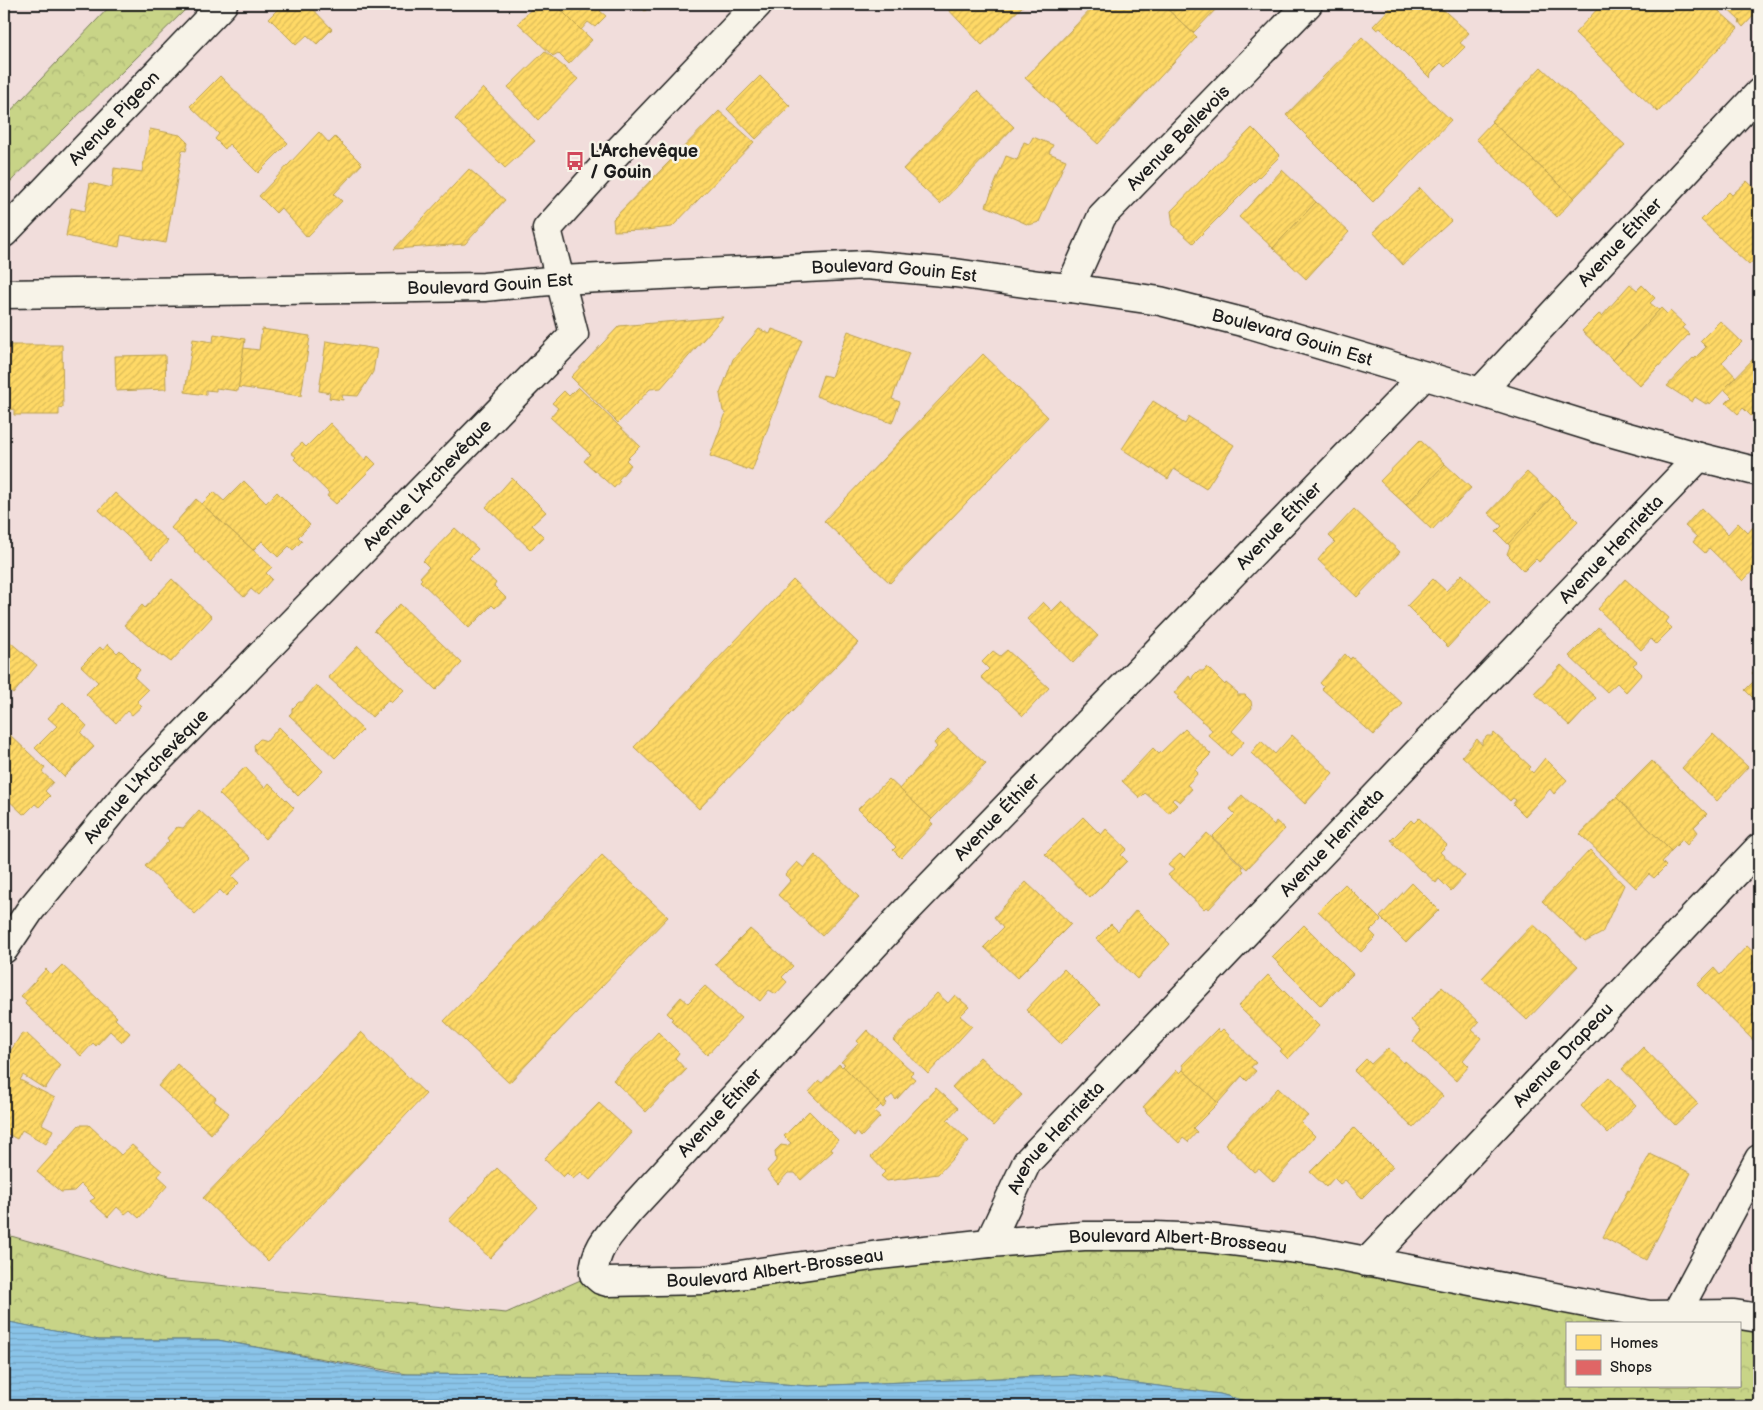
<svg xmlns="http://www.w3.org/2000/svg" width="1763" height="1410" viewBox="0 0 1763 1410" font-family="'Balsamiq Sans',sans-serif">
  <defs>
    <pattern id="park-crowns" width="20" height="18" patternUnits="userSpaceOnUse" patternTransform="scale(1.25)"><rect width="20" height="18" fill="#c8d487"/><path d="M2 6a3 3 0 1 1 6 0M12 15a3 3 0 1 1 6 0" fill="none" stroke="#abb574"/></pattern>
    <pattern id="water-rules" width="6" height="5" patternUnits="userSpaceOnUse" patternTransform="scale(1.25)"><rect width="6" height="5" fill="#8ac4e9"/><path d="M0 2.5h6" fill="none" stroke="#76a8c7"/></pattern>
    <pattern id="homes-hatch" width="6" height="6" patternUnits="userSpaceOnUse" patternTransform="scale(1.25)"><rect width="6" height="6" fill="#ffd966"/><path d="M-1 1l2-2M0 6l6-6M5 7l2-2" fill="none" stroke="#daba58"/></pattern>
    <pattern id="shops-hatch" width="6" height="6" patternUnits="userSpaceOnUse" patternTransform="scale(1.25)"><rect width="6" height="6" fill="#e06666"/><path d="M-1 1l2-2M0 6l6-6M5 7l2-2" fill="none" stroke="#b55353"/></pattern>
  </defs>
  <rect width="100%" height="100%" fill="#f1dddb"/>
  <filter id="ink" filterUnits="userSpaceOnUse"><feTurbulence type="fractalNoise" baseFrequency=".02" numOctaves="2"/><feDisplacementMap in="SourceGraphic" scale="10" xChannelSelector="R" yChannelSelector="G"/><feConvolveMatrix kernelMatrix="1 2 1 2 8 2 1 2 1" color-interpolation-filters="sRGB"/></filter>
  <g filter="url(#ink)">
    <g fill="url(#park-crowns)" stroke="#727852" fill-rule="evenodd">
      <path d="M112,4H191L4,188V118Z"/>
      <path d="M4,1234L165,1280L506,1313L594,1274L989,1243L1154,1236L1759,1324V1406H1262L1220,1394L1074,1375L808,1386L685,1376L407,1374L218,1340H99L4,1321ZM1567,1324H1739V1386H1567Z"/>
    </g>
    <path fill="url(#water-rules)" stroke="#5e8197" d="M4,1321L99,1340H218L397,1374L685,1376L808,1386L1074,1375L1220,1394L1262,1406H4Z"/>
    <g fill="url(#homes-hatch)" stroke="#bba050">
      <path d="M283,4H308L332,29L317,44L307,35L296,45L269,18Z"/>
      <path d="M362,4H375L369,10Z"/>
      <path d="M536,4H555L592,40L569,64L558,53L553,56L518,23Z"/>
      <path d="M555,4H606L600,11L606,16L595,27L588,22L581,30Z"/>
      <path d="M637,4H652L645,11Z"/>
      <path d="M943,4H1025L982,45Z"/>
      <path d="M1096,4H1162L1197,37L1098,144L1025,78Z"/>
      <path d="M1162,4H1221L1193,33Z"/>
      <path d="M1394,4H1437L1469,33L1460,43L1465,47L1445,67L1441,63L1431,73L1430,78L1380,28L1377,30L1373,26Z"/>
      <path d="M1602,4H1711L1738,28L1658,112L1575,33Z"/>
      <path d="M1722,4H1759V10L1743,27L1739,22L1740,21Z"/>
      <path d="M1362,37L1451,120L1373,202L1286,115Z"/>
      <path d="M545,51L578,79L538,120L508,87Z"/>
      <path d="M1541,67L1625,145L1574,198L1491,121Z"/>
      <path d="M220,76L288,143L258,173L229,144L225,149L215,139L219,134L190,106Z"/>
      <path d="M760,76L790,106L756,139L727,109Z"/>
      <path d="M483,88L535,141L505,168L455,119Z"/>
      <path d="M977,91L1014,127L940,204L903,169Z"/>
      <path d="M719,111L754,142L672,227L645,230L614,231L613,219Z"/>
      <path d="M1492,122L1574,198L1557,217L1476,139Z"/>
      <path d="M1252,128L1280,156L1193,243L1173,225L1171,211Z"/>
      <path d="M150,129L180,135L188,143L186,151L182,150L166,243L121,235L119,247L66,236L71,208L85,211L90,183L112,188L114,168L142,172Z"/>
      <path d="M319,132L329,143L335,137L362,164L334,194L342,201L307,237L281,208L276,213L259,196Z"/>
      <path d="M1033,137L1053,145L1049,153L1066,160L1039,222L1029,225L986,206L1006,156L1017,160L1024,142L1029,144Z"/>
      <path d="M469,169L505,200L465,244L394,249Z"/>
      <path d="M1282,170L1316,202L1273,248L1239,217Z"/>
      <path d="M1747,181L1759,192V254L1749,265L1701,220L1729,192L1732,195Z"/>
      <path d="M1420,188L1451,221L1403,265L1373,232Z"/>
      <path d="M1316,202L1349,232L1306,279L1273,248Z"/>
      <path d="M1630,284L1637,290L1642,285L1655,298L1650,303L1659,310L1613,360L1582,331L1599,314L1602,316Z"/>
      <path d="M1661,308L1667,314L1670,311L1685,325L1682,328L1689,334L1640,386L1613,360Z"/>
      <path d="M723,317L661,388L650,389L618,423L571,377L619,326Z"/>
      <path d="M1720,321L1742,342L1722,362L1736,377L1710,404L1709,402L1706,404L1695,397L1692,402L1667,386L1693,358L1694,359L1706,347L1700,341Z"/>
      <path d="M262,329L310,336L301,396L238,387L243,348L259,350Z"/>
      <path d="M759,329L770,334L772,329L802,340L773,414L752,471L710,456L726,413L723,411L720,394L733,359Z"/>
      <path d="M848,331L909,353L892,399L900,402L892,423L816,396L823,375L831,377Z"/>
      <path d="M214,334L245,339L238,391L216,388V391L206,390V395L185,392L193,339L213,342Z"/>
      <path d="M326,341L377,349L373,372L358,396L342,395L343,400L329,398L330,393L319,391Z"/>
      <path d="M8,345H62L63,407L59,408V415H14V409L8,410Z"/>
      <path d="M1759,353V407L1751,416L1743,408L1738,414L1726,403L1732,397L1724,389Z"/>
      <path d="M983,354L1048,417L890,583L824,521Z"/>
      <path d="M165,355L166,389L116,391L115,356Z"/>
      <path d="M578,387L640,446L626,460L631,465L618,480L620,481L614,488L584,461L590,454L550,417L558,408L552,403L564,391L569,396Z"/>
      <path d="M1153,401L1179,417L1177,419L1185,424L1189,417L1234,445L1206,489L1174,469L1168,479L1122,449Z"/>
      <path d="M330,423L365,460L368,456L376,464L336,504L327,496L329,493L294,459L296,457L291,453L302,443L306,447Z"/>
      <path d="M1420,440L1445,464L1406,505L1380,481Z"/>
      <path d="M1445,464L1471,488L1432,530L1406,505Z"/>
      <path d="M1527,472L1553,496L1508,544L1496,532L1502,526L1488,513Z"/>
      <path d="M512,478L546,512L532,525L544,537L531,550L486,507Z"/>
      <path d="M244,481L266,503L277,492L310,525L298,537L302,541L293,550L289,546L278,557L262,541L253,550L202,504L214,492L224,501Z"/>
      <path d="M115,493L168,541L152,559L99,510Z"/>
      <path d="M1553,496L1578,521L1539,562L1536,559L1524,571L1507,554L1510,546L1508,544Z"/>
      <path d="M196,499L272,567L266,573L272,579L258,595L251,589L244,597L194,551L195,550L171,528Z"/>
      <path d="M1701,508L1728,534L1738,523L1748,533L1753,527L1759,533V564L1743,581L1709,548L1705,553L1693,542L1697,537L1685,526Z"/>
      <path d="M1354,509L1400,552L1357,597L1318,560L1327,549L1335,542L1329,536Z"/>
      <path d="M455,528L478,549L469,558L496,583L494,586L506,598L495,608L492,605L469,628L420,581L422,579L420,577L429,567L423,561Z"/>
      <path d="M1462,574L1490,601L1448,647L1407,606L1433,579L1446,591Z"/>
      <path d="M172,579L212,617L171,662L163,656L162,657L124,625L142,605L145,608Z"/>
      <path d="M1625,579L1669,618L1666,622L1672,628L1656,644L1651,639L1641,650L1598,609Z"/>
      <path d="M793,580L858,643L699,809L634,747Z"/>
      <path d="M1062,601L1098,636L1073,663L1027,619L1043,602L1052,611Z"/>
      <path d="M400,604L462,663L436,690L374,630Z"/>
      <path d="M1598,627L1637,662L1633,665L1642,674L1626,692L1617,683L1607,692L1569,656Z"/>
      <path d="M10,642L37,665L13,694L4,687V649Z"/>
      <path d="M108,644L117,653L120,650L140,670L134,677L148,690L137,701L142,706L132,715L127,711L116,723L86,694L98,682L81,666L100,647L103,650Z"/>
      <path d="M358,646L404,690L391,703L389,700L372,717L328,677Z"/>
      <path d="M1007,650L1049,688L1023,716L981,677L989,669L982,662L993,651L1000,656Z"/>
      <path d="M1345,654L1350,659L1352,657L1403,704L1374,735L1322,689L1324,687L1320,683Z"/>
      <path d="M1561,665L1596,698L1570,726L1534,693Z"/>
      <path d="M1759,666V704L1745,690L1757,678L1752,673Z"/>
      <path d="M1207,667L1225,685L1226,683L1238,693L1236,695H1245L1251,701L1252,708L1232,731L1244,742L1231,756L1208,735L1212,730L1177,698L1179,697L1174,693L1189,676L1192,680L1193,676L1198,671H1203Z"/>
      <path d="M316,685L363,730L335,758L289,715L292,712V709L299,702H302Z"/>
      <path d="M63,702L87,726L81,733L94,747L64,777L35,748L57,726L48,718Z"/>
      <path d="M279,727L323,771L298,796L255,752L254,745L260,739L267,741Z"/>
      <path d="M948,729L986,764L932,819L899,789L937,747L934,743Z"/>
      <path d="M1185,729L1211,754L1195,770L1198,773L1187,785L1192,789L1180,802L1174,798L1172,800L1177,805L1169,813L1145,793L1140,798L1122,781L1153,748L1159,754Z"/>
      <path d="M1494,733L1531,767L1529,769L1533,773L1545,758L1567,780L1554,794L1550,789L1525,816L1513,804L1516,800L1513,798L1510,801L1462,756L1477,739L1482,745V742L1487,736H1492Z"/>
      <path d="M9,734L45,768L42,772L53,782L45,791L50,796L39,807L35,804L25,814V813L23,814L4,796V735L6,737Z"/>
      <path d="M1713,734L1748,767L1717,801L1682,768Z"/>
      <path d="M1292,735L1333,773L1305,804L1251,753L1261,741L1275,754Z"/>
      <path d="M1652,761L1707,814L1694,827L1698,832L1687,845L1682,840L1671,851L1616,797Z"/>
      <path d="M245,767L265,788L269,783L294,808L265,839L219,794Z"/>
      <path d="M889,779L932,819L930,821L933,824L901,858L893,850L896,847L858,809Z"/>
      <path d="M1242,795L1274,825L1276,821L1285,829L1247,869L1212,837L1235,814L1230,809Z"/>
      <path d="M1616,797L1671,851L1662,862L1666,866L1654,878L1649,874L1636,888L1580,834Z"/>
      <path d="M199,810L251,858L232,876L239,883L226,896L220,890L195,914L145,866L169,841L167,838L177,827L183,828Z"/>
      <path d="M1083,817L1101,835L1106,829L1127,849L1121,855L1127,861L1090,898L1045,854Z"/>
      <path d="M1419,818L1447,845L1440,852L1465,876L1451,891L1439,879L1436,883L1422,870L1421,871L1393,844L1395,843L1391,840L1411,820L1414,823Z"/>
      <path d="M1207,833L1243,867L1242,869L1244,871L1209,909L1206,907L1204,909L1168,875L1174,870L1168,865L1180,854L1184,858Z"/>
      <path d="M1590,850L1624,885L1602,933L1585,942L1542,901Z"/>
      <path d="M602,855L668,917L509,1083L444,1021Z"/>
      <path d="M815,855L859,897L822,936L778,895L791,880L785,875L797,862L804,868Z"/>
      <path d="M1026,882L1071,924L1017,978L984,947L1003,928L994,917Z"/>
      <path d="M1412,883L1439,910L1406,943L1380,917Z"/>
      <path d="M1345,884L1381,920L1370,931L1376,937L1361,952L1318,911Z"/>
      <path d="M1136,910L1170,944L1137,979L1096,939L1111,924L1118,931Z"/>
      <path d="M1533,924L1578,966L1527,1020L1482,978Z"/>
      <path d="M1304,925L1353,974L1321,1006L1272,957Z"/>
      <path d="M750,929L793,966L782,977L787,982L776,994L769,990L760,1001L715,964Z"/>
      <path d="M1747,946L1759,957V1046L1697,985L1714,968L1720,975Z"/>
      <path d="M62,965L117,1017L115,1019L130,1033L122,1042L110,1031L96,1046L93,1043L81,1056L25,1004L27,1001L21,996L46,969L52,975Z"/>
      <path d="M1064,969L1100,1005L1061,1044L1026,1010Z"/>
      <path d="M1268,975L1319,1026L1288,1059L1280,1051L1282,1049L1238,1006Z"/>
      <path d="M705,986L741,1018L707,1055L671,1020L673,1019L667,1013L681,997L688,1003Z"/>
      <path d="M1442,987L1479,1022L1472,1030L1481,1038L1463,1060L1469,1066L1456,1081L1413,1041L1421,1031L1411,1020Z"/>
      <path d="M937,993L948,1003L955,995L969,1007L960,1016L972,1026L928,1074L893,1040Z"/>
      <path d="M1217,1029L1220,1032L1223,1029L1256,1063L1251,1067L1256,1071L1247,1081L1242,1076L1218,1103L1183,1070L1184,1068L1182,1065Z"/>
      <path d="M867,1030L913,1072L910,1075L915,1079L896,1100L892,1095L885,1101L887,1103L883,1108L843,1066L845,1064L841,1062L859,1043L857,1041Z"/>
      <path d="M361,1032L426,1094L268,1261L203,1198Z"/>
      <path d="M658,1032L679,1053L675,1058L686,1070L646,1112L613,1080Z"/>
      <path d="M22,1033L25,1034L26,1033L60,1065L45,1089L23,1075L20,1080L55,1098L42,1124L53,1130L46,1144L22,1130L17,1139L4,1132V1124L7,1118L4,1116V1065L5,1062L4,1061Z"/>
      <path d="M1643,1047L1698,1104L1675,1125L1622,1069Z"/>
      <path d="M1388,1048L1404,1063L1405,1061L1443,1096L1413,1128L1354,1071L1366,1059L1371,1064Z"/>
      <path d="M980,1057L1022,1095L993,1126L952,1087Z"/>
      <path d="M177,1064L216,1098L214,1101L229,1113L211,1134L158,1086Z"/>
      <path d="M839,1064L842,1067L843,1066L881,1105L874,1112L880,1117L861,1137L857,1132L854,1136L809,1092L819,1081L822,1083Z"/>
      <path d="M1177,1070L1180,1073L1183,1070L1218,1103L1193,1128L1197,1132L1188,1142L1183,1138L1179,1143L1145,1111L1146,1109L1143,1107Z"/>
      <path d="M1609,1077L1636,1105L1608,1134L1581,1106L1593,1092Z"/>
      <path d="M936,1088L958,1108L947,1120L969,1141L938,1174L887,1181L881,1176L885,1172L871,1157Z"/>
      <path d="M1278,1088L1308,1116L1301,1122L1315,1136L1274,1182L1259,1168L1254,1172L1225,1144Z"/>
      <path d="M599,1103L632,1133L590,1180L581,1172L573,1179L567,1173L563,1177L544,1159Z"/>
      <path d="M809,1111L838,1140L831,1148L833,1151L801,1180L795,1173H788L778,1184L767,1171L776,1161L775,1151L781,1145L787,1146L791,1143L784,1136Z"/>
      <path d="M79,1125H89L121,1155L132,1145L162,1171L158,1176L168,1185L139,1218L130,1210L125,1214L117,1207L108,1217L90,1201L95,1198L81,1184L74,1191L61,1192L37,1172Z"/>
      <path d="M1354,1128L1393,1167L1362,1198L1345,1180L1340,1184L1334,1178L1326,1187L1310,1172Z"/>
      <path d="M1650,1154L1691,1173L1646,1260L1603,1237L1628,1190L1630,1191Z"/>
      <path d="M497,1168L538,1207L490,1258L449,1220Z"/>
    </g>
    <path fill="url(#shops-hatch)" stroke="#a55050" d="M4,345H8L9,410H4Z"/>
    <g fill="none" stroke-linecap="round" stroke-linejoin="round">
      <g stroke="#1c1c1c" stroke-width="31">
        <g id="minor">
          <path id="s1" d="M4,233L223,4"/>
          <path id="s2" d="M1070,288L1102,216L1308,4"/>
          <path id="s3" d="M1424,376L904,913L629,1211C613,1231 594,1247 594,1274L601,1280L608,1282L704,1280L879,1255L989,1243L1084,1236H1154L1207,1238L1314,1251L1649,1315L1734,1314L1759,1318"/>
          <path id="s4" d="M1480,392L1759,93"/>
          <path id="s5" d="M4,949L31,909L132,787L574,334L547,229L604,166L758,4"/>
          <path id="s6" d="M989,1243L1027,1162L1699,457"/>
          <path id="s7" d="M1367,1262L1759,848"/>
          <path d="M1676,1314L1759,1159"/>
        </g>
      </g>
      <g stroke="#1c1c1c" stroke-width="31">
        <g id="tertiary">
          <path id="s8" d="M4,294L484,287L560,280L866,265L955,273L1039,285L1070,288L1160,301L1250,324L1480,392L1592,427L1699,457L1759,472"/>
        </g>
      </g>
      <use href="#minor" stroke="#f7f3e8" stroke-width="28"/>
      <use href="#tertiary" stroke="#f7f3e8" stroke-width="28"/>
    </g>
  </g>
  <defs>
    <g id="bus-bare" transform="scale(1.5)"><path d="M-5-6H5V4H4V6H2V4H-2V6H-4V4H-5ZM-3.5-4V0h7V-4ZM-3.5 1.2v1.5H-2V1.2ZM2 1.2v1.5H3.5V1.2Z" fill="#d1495b" stroke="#f7f3e8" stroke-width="2.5" paint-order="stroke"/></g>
  </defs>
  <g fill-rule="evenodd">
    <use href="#bus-bare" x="575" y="161"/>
  </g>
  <g text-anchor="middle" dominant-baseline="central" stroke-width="5" stroke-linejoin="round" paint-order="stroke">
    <g font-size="18" fill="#1c1c1c" stroke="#f7f3e8">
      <text stroke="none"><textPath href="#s1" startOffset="159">Avenue Pigeon</textPath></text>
      <text stroke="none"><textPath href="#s2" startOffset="188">Avenue Bellevois</textPath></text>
      <text stroke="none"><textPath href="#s4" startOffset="205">Avenue Éthier</textPath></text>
      <text stroke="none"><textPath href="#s8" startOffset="891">Boulevard Gouin Est</textPath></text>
      <text stroke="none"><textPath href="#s8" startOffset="486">Boulevard Gouin Est</textPath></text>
      <text stroke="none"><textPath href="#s8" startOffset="1296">Boulevard Gouin Est</textPath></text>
      <text stroke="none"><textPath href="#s5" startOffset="629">Avenue L'Archevêque</textPath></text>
      <text transform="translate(1279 526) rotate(-46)">Avenue Éthier</text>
      <text stroke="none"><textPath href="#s6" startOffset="936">Avenue Henrietta</textPath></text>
      <text stroke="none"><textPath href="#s5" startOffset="224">Avenue L'Archevêque</textPath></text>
      <text transform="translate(997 817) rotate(-46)">Avenue Éthier</text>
      <text stroke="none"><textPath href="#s6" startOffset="531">Avenue Henrietta</textPath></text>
      <text stroke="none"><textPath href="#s7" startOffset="285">Avenue Drapeau</textPath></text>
      <text transform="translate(720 1113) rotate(-47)">Avenue Éthier</text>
      <text stroke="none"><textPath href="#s6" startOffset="126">Avenue Henrietta</textPath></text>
      <text stroke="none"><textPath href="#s3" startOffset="1816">Boulevard Albert-Brosseau</textPath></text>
      <text stroke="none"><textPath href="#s3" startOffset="1411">Boulevard Albert-Brosseau</textPath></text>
    </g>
    <g font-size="18" font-weight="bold" fill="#1c1c1c" stroke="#f7f3e8" text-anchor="start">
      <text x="590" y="151">L'Archevêque<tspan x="590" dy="21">/ Gouin</tspan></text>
    </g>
  </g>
  <rect width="1763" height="1410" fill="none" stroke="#f7f3e8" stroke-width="20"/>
  <rect x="10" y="10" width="1743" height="1390" fill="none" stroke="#1c1c1c" stroke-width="2" filter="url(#ink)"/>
  <rect x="1566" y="1322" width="175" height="65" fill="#f7f3e8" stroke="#9f9d96"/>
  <rect x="1576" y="1335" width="25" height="15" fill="#ffd966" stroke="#9f9d96"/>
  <text x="1610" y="1348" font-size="15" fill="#1c1c1c">Homes</text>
  <rect x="1576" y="1360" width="25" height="15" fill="#e06666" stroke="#9f9d96"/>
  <text x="1610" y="1372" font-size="15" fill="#1c1c1c">Shops</text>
</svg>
